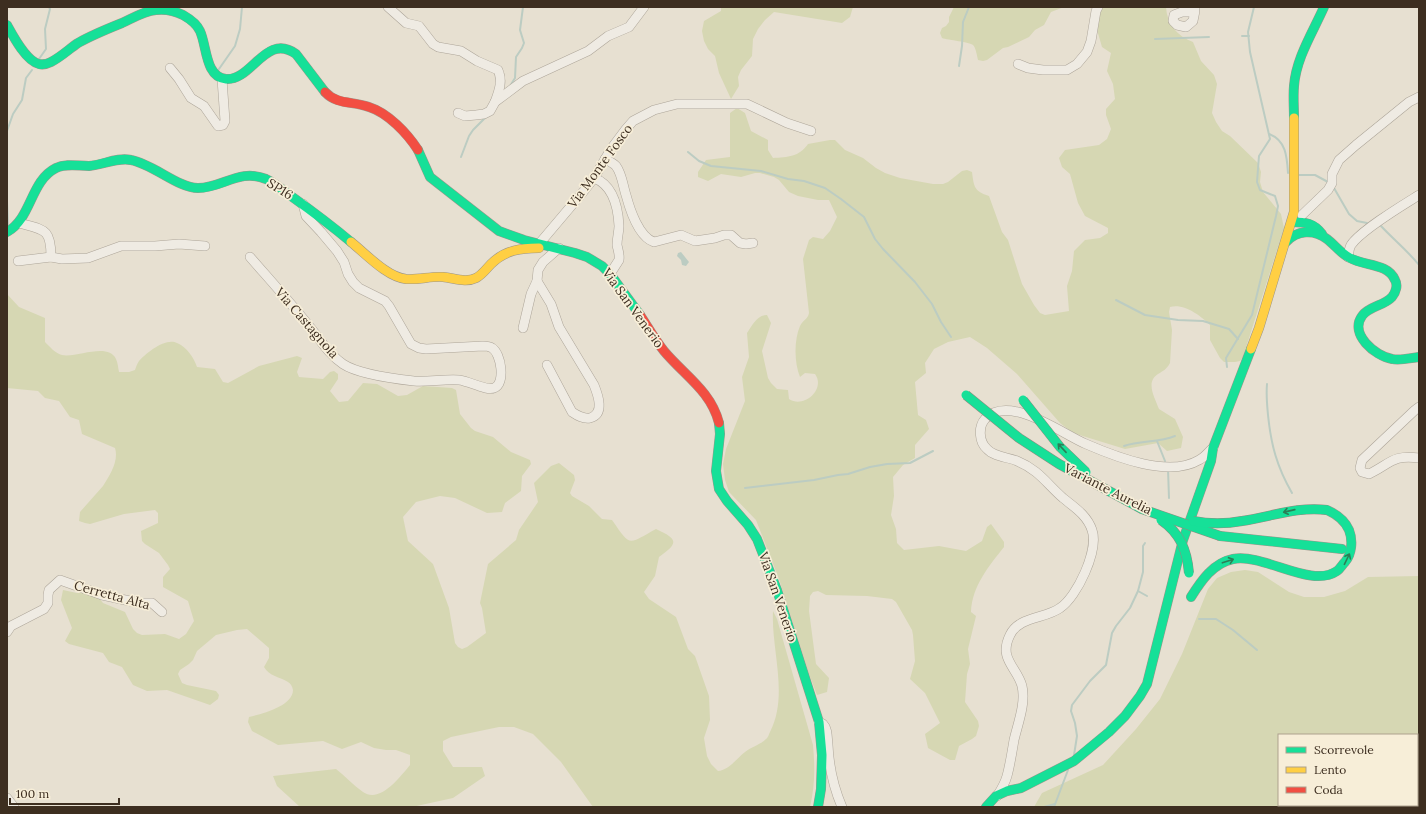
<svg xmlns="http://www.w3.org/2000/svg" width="1426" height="814" viewBox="0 0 1426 814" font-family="Lora,serif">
  <rect width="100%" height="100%" fill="#e7e0d1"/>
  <g fill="#d6d7b3" fill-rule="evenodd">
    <path d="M721,7H853L850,17L842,23L774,12L765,20L758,29L753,39L752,56L741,70L738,77L739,86L731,99L719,73L715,56L708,49L704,41L702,31L704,21L721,11Z"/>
    <path d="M954,7H1064L1051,12L1044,25L1035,30L1029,37L1008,47L1003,48L987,60L983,61L978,60C977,56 976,48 973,45C970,42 948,40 942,38L940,33L942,28L946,26L949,22V17Z"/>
    <path d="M1103,7H1166C1167,24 1177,36 1193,42L1201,61L1214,75L1217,84L1212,113L1216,122L1222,131L1230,136L1258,163L1261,172L1260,182L1263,192L1281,214L1284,228L1243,357L1240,361L1235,362H1224L1220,358L1210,340V325C1201,316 1184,303 1170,307L1169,312L1172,330L1170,363C1167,369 1163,371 1158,374C1145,382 1155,398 1159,409L1175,419L1183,437L1181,448L1167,451L1158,443L1125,449L1073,433L1060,423L1017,374L987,348L970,337L948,342L934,349L925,363L926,373L915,382L918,415L926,420L929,429L915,445V458L903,465L893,477L894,496L891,515L896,529L897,543L904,550L939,546L966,551L982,541L987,527L991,524L1004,542V547C989,566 972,586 971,612L976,616L968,649L970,664L967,674L965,702L978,721L979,726L976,736L972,739L959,746L955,760H950L928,748L925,734L940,723L925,693L910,679L915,661L913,635L912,630L896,602L892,599L867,596L826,595L818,591L813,592L810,596L809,611L816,664L829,678L827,692L817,695L809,674L779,579L756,520L729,492L725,480L723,464L726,449L745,401L742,377L749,357L747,333C752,326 757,315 767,315L771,323L762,351L768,378L771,383L777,389L788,390L789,399C804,409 826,389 815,374L805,373L800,377C794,362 794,340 800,326C803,320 808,319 809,313L803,259L809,240L813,237L823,239L830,231L837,217L829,200H818L798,196L789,192L779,180L774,177L760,173H755L741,177L721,174L708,181L698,177V172L706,160L730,157V113L737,108L745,113L751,131L768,140V150L773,158C788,157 799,157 808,144L830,140H835L845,150L863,158L876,168L885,173L900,178L933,184H943L948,182L962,171L967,170L972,172C974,187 974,191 989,196L1002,232L1008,240L1022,284L1034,305L1040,313L1045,315L1069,311L1067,286L1072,271L1074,251L1085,240L1100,238L1108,233V228L1085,216L1078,203L1070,174L1062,167L1059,158L1065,150L1099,145L1107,139L1111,129L1106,115V109L1115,99L1113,84L1107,71L1111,53L1102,47L1097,30L1098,15Z"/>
    <path d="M7,294L19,307L45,318V342C49,346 56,354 62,355C77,358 108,342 116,359C118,363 118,368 119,372H129L135,370C136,367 137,364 139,361C146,353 166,337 177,343C187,347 194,358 197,367L215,369L223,382L228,383L259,366L297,356L302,358L297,372L299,377L323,379L330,372L334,371L338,374V379L330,391L339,402L348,401L363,383L377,384L398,396L407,395L423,386L452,388L456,390L460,414L471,428L475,431L493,437L511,452L530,460L531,464L522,476L521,491L505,503L502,512L487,513L455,498L440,496L416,502L403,517L408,541L433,564L449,608L455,643L458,647L462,649L467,647L486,633L482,608L480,603L488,564L516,540L519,530L538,502L534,483L551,466L559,463L574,475L575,480L570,493L572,496L589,506L602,519L612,520C631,547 627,545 656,529C678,539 679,543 659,557L655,576L644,592L649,599L676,617L688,649L695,656L709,696L710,720L704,738L707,756L711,764L718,771C729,770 736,759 745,752C751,747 760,745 766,739C768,738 769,734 770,732C789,695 771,650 773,611L777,619L813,745C815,767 815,786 810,807H593L561,762L533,734L514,727H499L451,737L443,741V751L453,767H482L485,776L453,798L412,807H300L277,786L273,776L336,769C345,776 353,785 363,792C380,804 400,777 410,765V755L396,750H386L374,748L361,742L342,749L323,741L278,745L252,731L248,722L249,717C262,714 293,706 293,690C292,686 291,684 288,682C280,677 269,676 264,667L269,658V648L247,629L237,630L216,635L197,651L193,660L189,664L180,670L178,674L182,683L187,685L216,691L219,695L218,699L210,705L167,690L147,691L133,685L122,667L109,662L103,653L69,644L65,641L72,628L61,600L63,590L77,593L88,591L96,594L103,603L125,612L133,629L137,633L142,635L165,634L179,639L186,634L194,621L188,601L163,587V577L170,569L168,565L159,553L145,544L142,541L141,531L158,523V513L155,510L124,514L90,524L85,523L79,521L80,512L103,486C110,475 119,461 115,448L82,434L79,420L70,417L59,401L45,398L38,391L7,388Z"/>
    <path d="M1245,570L1258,572L1289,592L1304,597H1324L1345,591L1368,577L1419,576V807H1034L1042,793L1103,765L1136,729L1160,699L1182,654L1208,589L1217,578L1231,572ZM1279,735H1417V805H1279Z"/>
  </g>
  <path fill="#bcccc2" d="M681,252L689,262L686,266L682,265L681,260L677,256L678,253Z"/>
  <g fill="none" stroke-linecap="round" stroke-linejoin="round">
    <g stroke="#bcccc2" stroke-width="2">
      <path d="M1242,36H1249"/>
      <path d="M1155,39L1209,37"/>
      <path d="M39,59L46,49L45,29L50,9L49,7"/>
      <path d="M959,66L962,46L963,22L969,7"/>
      <path d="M219,69L235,46L240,29L242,7"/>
      <path d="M510,86L515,78L516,57L522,48L524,43L520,30L523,7"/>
      <path d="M7,131L13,114L22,100L26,78L32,70"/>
      <path d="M1269,134C1286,140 1287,157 1288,173"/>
      <path d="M688,152L699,161L711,166L761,171L788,179L804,181L825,188L841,199L864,217L875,239L883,249L915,282L932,304L941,322L951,337"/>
      <path d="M461,157L469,136L473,130L486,117"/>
      <path d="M1299,175H1315L1328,182"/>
      <path d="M1334,188L1349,214L1357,221L1367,223"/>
      <path d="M7,201L8,225"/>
      <path d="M1381,226C1393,239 1407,250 1419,265"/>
      <path d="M1116,300L1145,315L1178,320L1203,321L1229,329L1238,339"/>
      <path d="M1227,367L1226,358L1252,315L1276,216L1278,206L1275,196L1260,190L1257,182L1259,156L1270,139L1250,52L1248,32L1254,7"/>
      <path d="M1267,384C1266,395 1267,404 1268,415C1271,445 1277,467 1292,493"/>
      <path d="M1157,441L1165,461"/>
      <path d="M1124,446C1141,440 1158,443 1175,436"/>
      <path d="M1168,469L1169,498"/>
      <path d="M745,488L814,480L838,475L848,474L870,467L887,464L910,463L933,451"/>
      <path d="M1138,591L1147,596"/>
      <path d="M1199,619H1216L1233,630L1257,650"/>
      <path d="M1074,755L1077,736L1075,723L1071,711L1072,705L1090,681L1106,665L1112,633L1116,626L1130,608L1138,591L1143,572V546L1145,543"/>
      <path d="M1044,807L1055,804"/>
      <path d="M1054,807L1068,770"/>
    </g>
    <g stroke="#ada599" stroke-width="10">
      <g id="street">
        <path d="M388,7L406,23L419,26L433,44L438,47L461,51L477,61L498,70C503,81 499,91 495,102"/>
        <path d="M1194,12H1182L1174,15L1173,21L1177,25L1186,27L1193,21C1194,17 1195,12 1195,7"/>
        <path d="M1018,64L1028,68L1043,70H1067L1077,64L1087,52L1091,41L1096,11L1098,7"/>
        <path d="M170,68L179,79L191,98L204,106L218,126L223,125L225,121L222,79"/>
        <path d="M458,113L465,116L476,115L484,114L490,111L495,102L523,81L588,51L608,36L629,27L644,7"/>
        <path d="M605,159C609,161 613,163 616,166C622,174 623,186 626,195C630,210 639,237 654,242L681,235L695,241L715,238L724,235H731L740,243L746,244L753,243"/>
        <path d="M594,178C613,185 618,206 619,226C619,232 617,238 617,245C618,250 620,255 619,260L610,274"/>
        <path d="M1302,215L1328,190L1332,183V174L1339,160L1356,145L1409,102L1419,97"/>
        <path d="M19,223C44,230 51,228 51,257L62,259L88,258L121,246H155L179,244L205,246"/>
        <path d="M539,244L583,192L594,178L611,149L626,129L633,121L654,110L677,104H747L787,123L811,131"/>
        <path d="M250,257C270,280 290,302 309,326C320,339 329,355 343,364C358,374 396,379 414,381C429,382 444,379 459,380C469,381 486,391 494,388C506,384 501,353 492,348C489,346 486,346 483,346L426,349L419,348L411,344L389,306L385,301L359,288L353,282L348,274L344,262L337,251L321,232L306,216L303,204"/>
        <path d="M1348,257C1349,253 1349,248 1351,245C1361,230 1403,205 1419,195"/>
        <path d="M18,261L51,257"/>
        <path d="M537,281L551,304L559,327L594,385C598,395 605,414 590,418C583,419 578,416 572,412L547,365"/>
        <path d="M523,328L531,294L537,281L538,270L543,262L559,248"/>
        <path d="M1419,407L1415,410L1362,460L1360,468L1362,472L1369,474C1390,464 1393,454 1419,458"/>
        <path d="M7,632L11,626L44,609L48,603V595L49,590L60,580L102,595L139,603H152L162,612"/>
        <path d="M819,722L823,724C828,729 827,738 828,745C829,768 833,786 842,807"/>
        <path d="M997,796C1001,790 1005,783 1007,776C1010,765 1012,752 1014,740C1018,723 1026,703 1022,686C1017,667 998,659 1010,635C1019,616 1045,619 1060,608C1077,597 1099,550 1092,530C1087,515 1074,507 1063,498C1046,483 1039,470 1017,461C1008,457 994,457 987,449C979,442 978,427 985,419C1009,393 1062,434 1086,444C1116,457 1169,478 1199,460C1205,457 1208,452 1213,448"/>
        <path d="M7,798L14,807"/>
      </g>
    </g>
    <g stroke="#9c958a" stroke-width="10">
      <g id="fast">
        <path d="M7,25C13,36 26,61 39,64C43,65 47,64 51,62C61,57 69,49 78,43C92,35 107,29 122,23C133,18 144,11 156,10C165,9 175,11 183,15C190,19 197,24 200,31C207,46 205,77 226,79C252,81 266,32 296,54L325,92"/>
        <path d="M1294,118C1294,107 1293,97 1294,86C1296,58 1313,32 1324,7"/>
        <path d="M418,150L430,177L499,231L524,240L575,253L587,257L602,266L610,274L640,315"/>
        <path d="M1292,222C1305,222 1314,223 1322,234"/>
        <path d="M7,232C32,218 30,181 56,168C66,163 78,166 89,166C103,165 117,157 131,160C153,164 178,188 198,188C223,188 239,168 266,179C275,183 283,190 291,196C312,211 332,226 351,242"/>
        <path d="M1286,242C1297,230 1314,229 1327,239C1335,245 1341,254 1350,258C1364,266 1388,263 1395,280C1398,285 1396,292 1392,297C1384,306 1369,306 1362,316C1349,334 1375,356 1392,359C1400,361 1410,358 1419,357"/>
        <path d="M719,423L720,434L716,471L719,489L727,501L748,525L757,539L777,590L819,722L822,755L821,789L818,807"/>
        <path d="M1220,536L1342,549"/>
        <path d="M1191,597C1201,581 1213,563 1233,559C1264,553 1311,589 1337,571C1340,569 1342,565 1345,562C1352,554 1353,540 1349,530C1345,521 1336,514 1327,510"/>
        <path d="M986,807L996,796L1007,791L1021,788L1074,761L1109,732L1125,716L1140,696L1147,684L1183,540L1211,461L1213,448L1251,349"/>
      </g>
    </g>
    <g stroke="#9c958a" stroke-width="10">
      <g id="slow">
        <path d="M351,242C366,254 387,277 406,279C419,280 431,276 443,277C454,278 466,283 476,278C482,275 486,269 491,264C505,250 521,248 539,248"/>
        <path d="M1251,349L1259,328L1294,212V118"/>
      </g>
    </g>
    <g stroke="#9c958a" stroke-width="10">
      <g id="jam">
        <path d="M325,92C337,105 353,101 369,107C388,113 407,133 418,150"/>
        <path d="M640,315C648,327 655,340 664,351C684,375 711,391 719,423"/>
      </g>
    </g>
    <use href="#street" stroke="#efebe3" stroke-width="9"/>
    <use href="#fast" stroke="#16e098" stroke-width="9"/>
    <use href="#slow" stroke="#ffcf43" stroke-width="9"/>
    <use href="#jam" stroke="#f24e42" stroke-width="9"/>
    <g stroke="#928b80" stroke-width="10" stroke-linecap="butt">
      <g id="fast-bridge">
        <path d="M966,395L1019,438L1059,464L1142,509L1220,536"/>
        <path d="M1023,400L1060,447L1086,472"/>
        <path d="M1161,520C1180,533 1187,550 1189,573"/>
        <path d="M1193,521C1209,524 1226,524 1242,521C1270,517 1298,506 1327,510"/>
      </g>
    </g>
    <use href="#fast-bridge" stroke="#16e098" stroke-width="9"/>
  </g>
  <defs><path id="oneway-shaft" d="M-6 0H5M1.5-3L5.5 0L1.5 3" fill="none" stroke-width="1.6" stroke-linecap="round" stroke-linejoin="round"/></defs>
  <g stroke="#2b7e56">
    <use href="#oneway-shaft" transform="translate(1062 448) rotate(-133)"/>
    <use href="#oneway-shaft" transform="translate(1289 511) rotate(167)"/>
    <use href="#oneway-shaft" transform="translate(1347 559) rotate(-64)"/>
    <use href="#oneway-shaft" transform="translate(1228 561) rotate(-18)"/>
  </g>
  <g text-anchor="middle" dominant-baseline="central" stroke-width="3.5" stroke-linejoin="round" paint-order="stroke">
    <g font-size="13" fill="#3d2e20" stroke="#f7eed8">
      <text transform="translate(600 166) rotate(-54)">Via Monte Fosco</text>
      <text transform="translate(280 189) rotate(32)">SP16</text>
      <text transform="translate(633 308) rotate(54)">Via San Venerio</text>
      <text transform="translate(307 323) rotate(49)">Via Castagnola</text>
      <text transform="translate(1108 489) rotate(27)">Variante Aurelia</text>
      <text transform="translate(112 595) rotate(15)">Cerretta Alta</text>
      <text transform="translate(778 597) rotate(71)">Via San Venerio</text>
    </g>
  </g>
  <rect width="1426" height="814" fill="none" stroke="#3d2e20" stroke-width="16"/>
  <rect x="1278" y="734" width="140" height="72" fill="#f7eed8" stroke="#ada18e"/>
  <rect x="1286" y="747" width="20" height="6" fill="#16e098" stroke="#ada18e"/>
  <text x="1314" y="754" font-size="12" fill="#3d2e20">Scorrevole</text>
  <rect x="1286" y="767" width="20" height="6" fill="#ffcf43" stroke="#ada18e"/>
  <text x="1314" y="774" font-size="12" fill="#3d2e20">Lento</text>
  <rect x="1286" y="787" width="20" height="6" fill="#f24e42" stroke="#ada18e"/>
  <text x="1314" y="794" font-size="12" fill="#3d2e20">Coda</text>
  <path d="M10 798v6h109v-6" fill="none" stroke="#3d2e20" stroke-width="2"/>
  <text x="16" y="798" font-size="12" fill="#3d2e20" stroke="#f7eed8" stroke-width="3" paint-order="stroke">100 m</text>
</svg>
